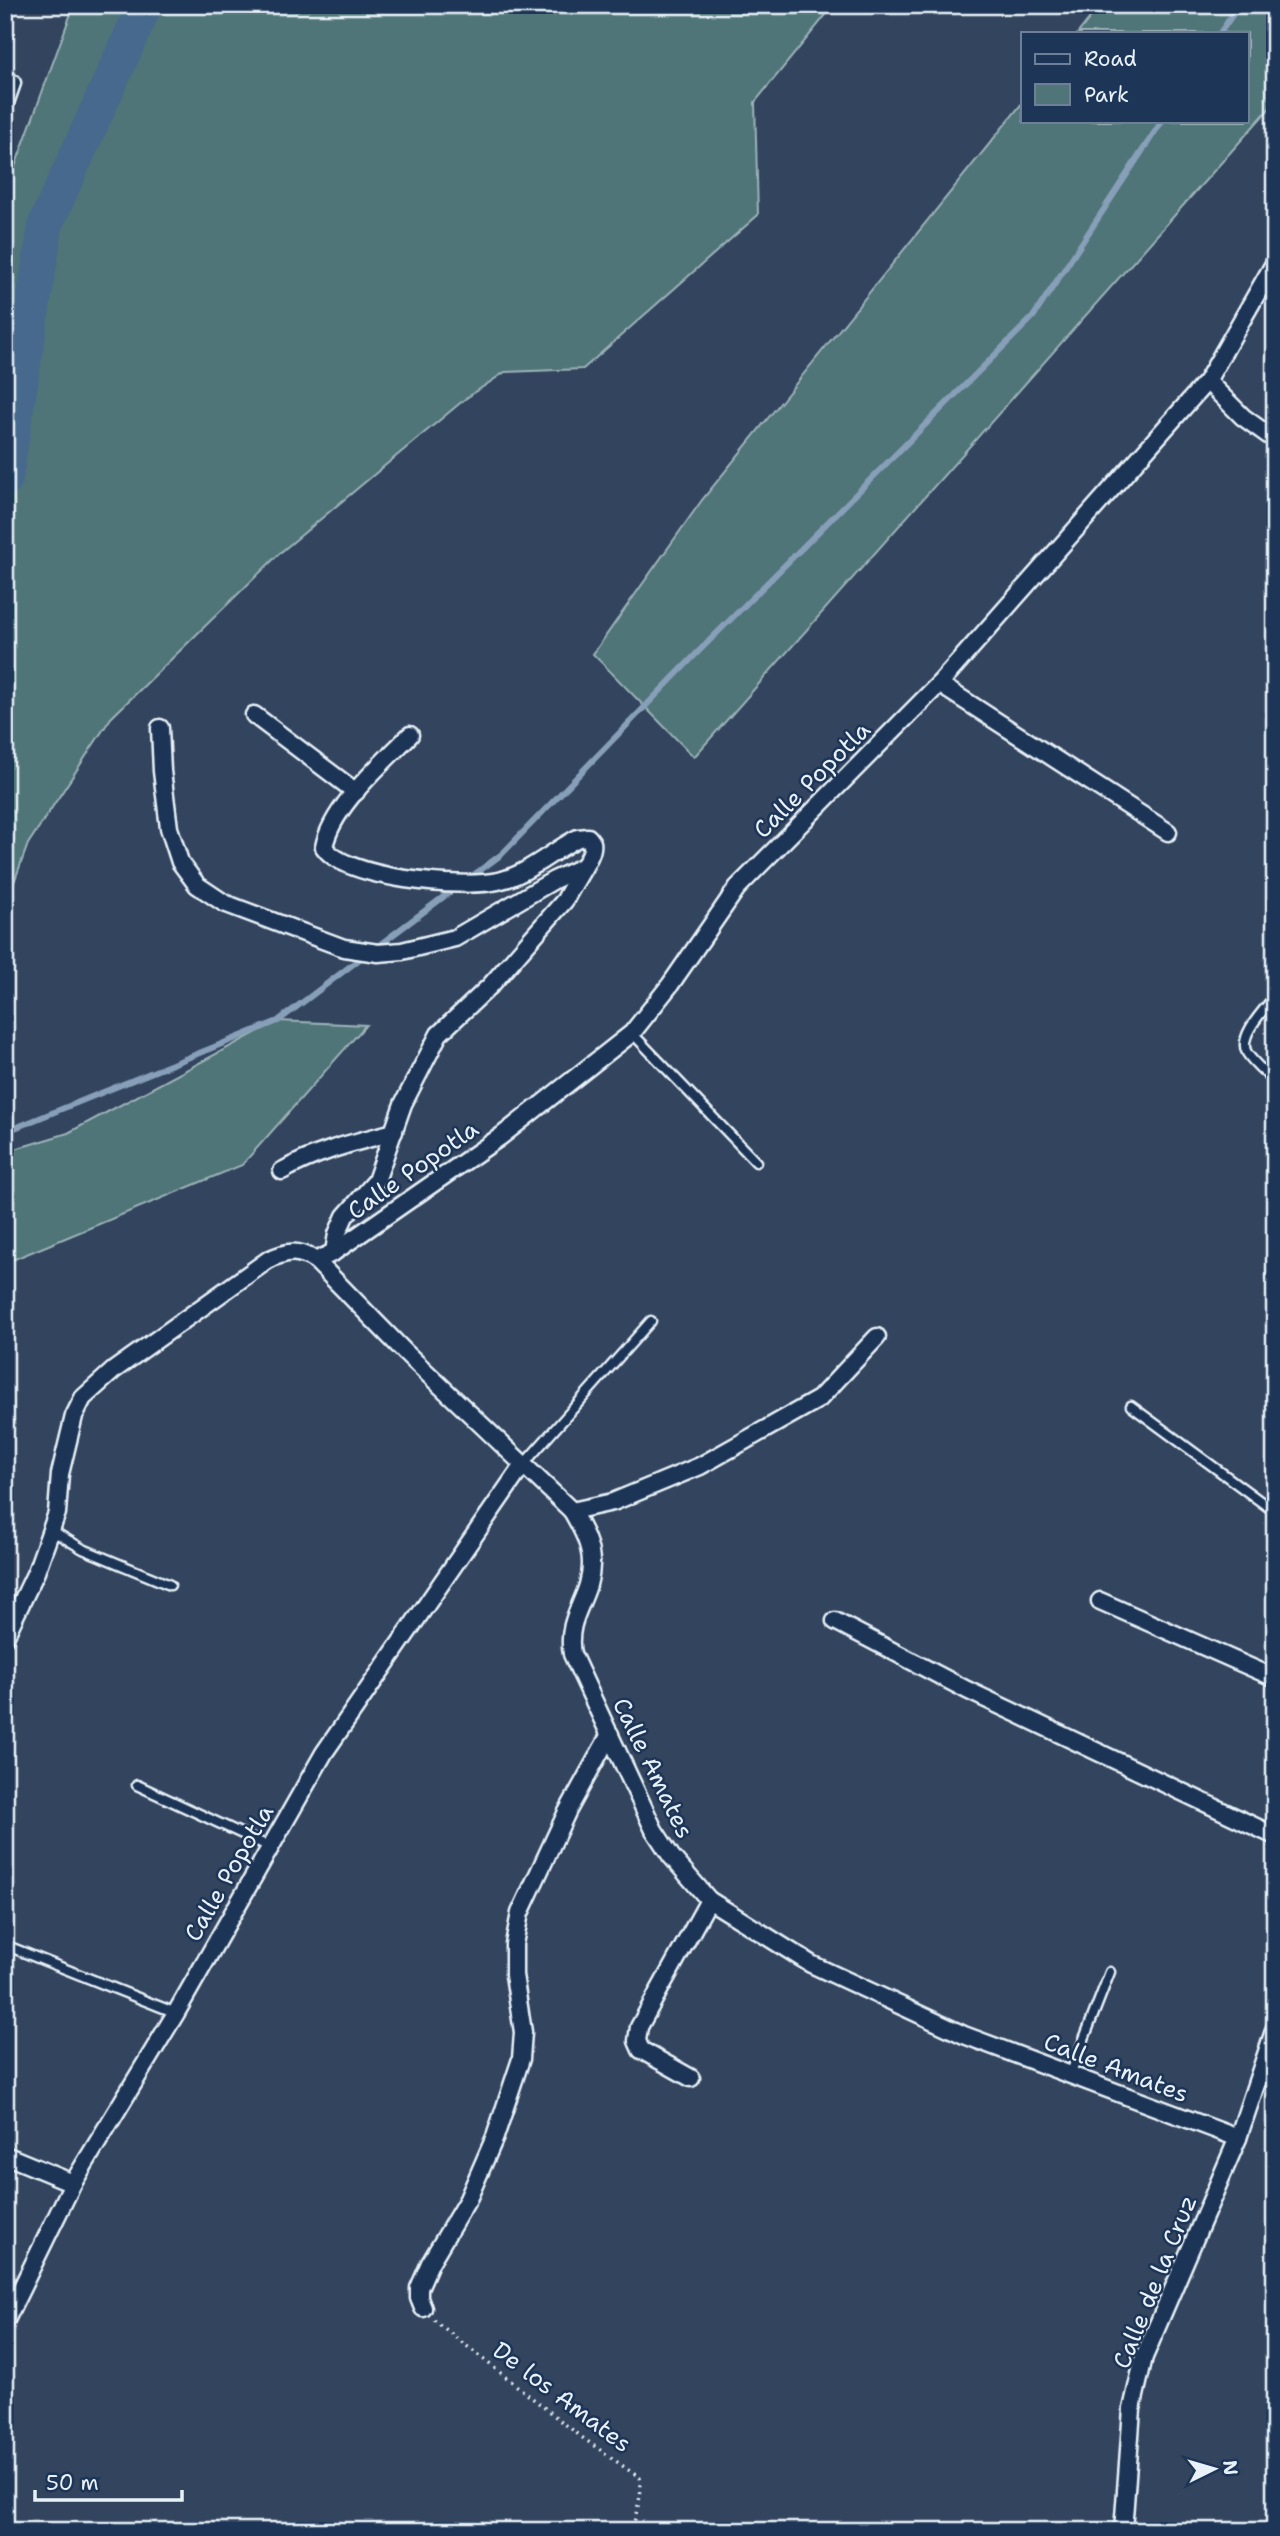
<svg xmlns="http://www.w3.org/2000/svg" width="1280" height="2536" viewBox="0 0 1280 2536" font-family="'Shantell Sans',sans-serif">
  <rect width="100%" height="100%" fill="#33445e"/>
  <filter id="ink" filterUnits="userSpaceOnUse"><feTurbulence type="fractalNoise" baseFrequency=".0143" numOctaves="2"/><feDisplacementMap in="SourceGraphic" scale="14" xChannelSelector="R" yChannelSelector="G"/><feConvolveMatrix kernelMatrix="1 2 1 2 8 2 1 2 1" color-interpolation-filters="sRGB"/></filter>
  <g filter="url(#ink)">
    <g fill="#4f7578" stroke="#9cb3b8" stroke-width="2">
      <path d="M74,5H834L755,102L758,215L583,369L505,372L465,399L281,552L111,718L28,844L5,907V194Z"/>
      <path d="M1100,5H1275V102L694,757L593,654L702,500L1023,102V121H1247V33H1078Z"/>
      <path d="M278,1021L366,1025L242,1165L5,1263V1152L68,1133Z"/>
    </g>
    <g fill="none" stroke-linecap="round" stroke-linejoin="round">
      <g stroke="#879fb8" stroke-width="6">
        <path d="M1220,33L1239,5"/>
        <path d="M467,880L502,854L699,651L1033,317L1162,121"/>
        <path d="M374,949L458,886"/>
        <path d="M5,1132L278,1021L365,955"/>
      </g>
      <path stroke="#46698d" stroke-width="35" d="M5,480L46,223L145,5"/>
      <g stroke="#e8f1f8" stroke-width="13">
        <g id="service">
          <path d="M1275,996C1265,1009 1237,1036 1247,1053C1254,1064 1266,1073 1275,1082"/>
          <path d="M632,1033L756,1162"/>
          <path d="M1131,1406L1275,1512"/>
          <path d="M523,1465L651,1321"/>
          <path d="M51,1530L83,1549L170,1585"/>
          <path d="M137,1785L270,1847"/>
          <path d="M5,1945L176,2013"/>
          <path d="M1070,2075L1110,1972"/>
        </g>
      </g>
      <g stroke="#e8f1f8" stroke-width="21">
        <g id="minor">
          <path d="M5,103L12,83"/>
          <path d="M1207,381L1243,417L1275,440"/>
          <path d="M939,684L1168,832"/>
          <path d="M254,715L356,792"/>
          <path d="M160,728L162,771L169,828L180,862L197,885L224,903L344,948L378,953L402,951L455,938L554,880L582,867"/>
          <path d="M282,1171C317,1151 356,1142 394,1132"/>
          <path d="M334,1252L337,1234L345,1216L376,1181L403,1104L439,1034L490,986L565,900C570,888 592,857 592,848C593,842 592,842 588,837L578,838C552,851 527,875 498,881C463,889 344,879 324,847C332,806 382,764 410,735"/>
          <path d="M316,1261L334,1252L500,1137L632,1033L670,985L737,888L939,684L1207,381L1275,262"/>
          <path d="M572,1511L613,1502L700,1466L819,1399L877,1337"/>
          <path d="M1100,1601L1275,1678"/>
          <path d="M835,1621L967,1690L1275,1836"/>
          <path d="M5,1637L36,1572L57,1513L60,1474L74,1416L83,1398L114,1370L268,1260C286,1251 298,1249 316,1261L405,1352L572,1511C581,1527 591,1544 591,1563C592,1598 565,1615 572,1654L654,1830L671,1856L709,1900L811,1964L964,2035L1238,2138"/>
          <path d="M691,2078L641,2050L637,2041L639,2027L709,1900"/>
          <path d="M5,2155L73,2183"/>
          <path d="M423,2308L419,2298V2288L430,2263L468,2199L495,2137L521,2059L523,2032L514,1975V1944L520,1913L567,1812L610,1734"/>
          <path d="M5,2322L73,2183L176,2013L324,1753L523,1465"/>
          <path d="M1123,2531L1132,2409L1144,2357L1238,2138L1275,2028"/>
        </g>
      </g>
      <path stroke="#e8f1f8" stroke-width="3.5" stroke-dasharray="2 5" stroke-linecap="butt" d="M434,2320L580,2436L640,2478C644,2494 634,2514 633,2531"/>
      <use href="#service" stroke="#1d3557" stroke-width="8"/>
      <use href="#minor" stroke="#1d3557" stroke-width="16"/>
    </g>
  </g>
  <g text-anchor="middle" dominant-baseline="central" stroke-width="5" stroke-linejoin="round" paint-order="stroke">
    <g font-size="24" fill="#e8f1f8" stroke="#1d3557">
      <text transform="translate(812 780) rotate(-45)">Calle Popotla</text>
      <text transform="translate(413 1170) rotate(-35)">Calle Popotla</text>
      <text transform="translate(653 1768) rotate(64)">Calle Amates</text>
      <text transform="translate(229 1873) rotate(-60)">Calle Popotla</text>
      <text transform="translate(1116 2068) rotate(21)">Calle Amates</text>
      <text transform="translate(1155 2282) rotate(-68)">Calle de la Cruz</text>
      <text transform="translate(562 2397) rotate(37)">De los Amates</text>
    </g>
  </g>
  <rect width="1280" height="2536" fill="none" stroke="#1d3557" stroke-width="28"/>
  <rect x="14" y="14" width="1252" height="2508" fill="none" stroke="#e8f1f8" stroke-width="2.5" filter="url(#ink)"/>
  <rect x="1021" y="32" width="228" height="91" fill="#1d3557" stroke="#6e8097" stroke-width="2"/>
  <rect x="1035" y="54" width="35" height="10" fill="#1d3557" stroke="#6e8097" stroke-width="2"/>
  <text x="1084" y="66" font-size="21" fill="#e8f1f8">Road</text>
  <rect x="1035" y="84" width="35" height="21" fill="#4f7578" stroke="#6e8097" stroke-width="2"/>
  <text x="1084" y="102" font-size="21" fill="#e8f1f8">Park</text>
  <g transform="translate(1214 2469) rotate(85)" stroke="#1d3557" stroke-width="5" paint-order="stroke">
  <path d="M0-5L12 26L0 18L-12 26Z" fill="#e8f1f8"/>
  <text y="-10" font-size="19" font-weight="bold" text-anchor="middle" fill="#e8f1f8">N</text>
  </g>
  <path d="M35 2490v10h147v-10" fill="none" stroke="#e8f1f8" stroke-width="3.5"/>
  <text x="46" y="2490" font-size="21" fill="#e8f1f8" stroke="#1d3557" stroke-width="5" paint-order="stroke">50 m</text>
</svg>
